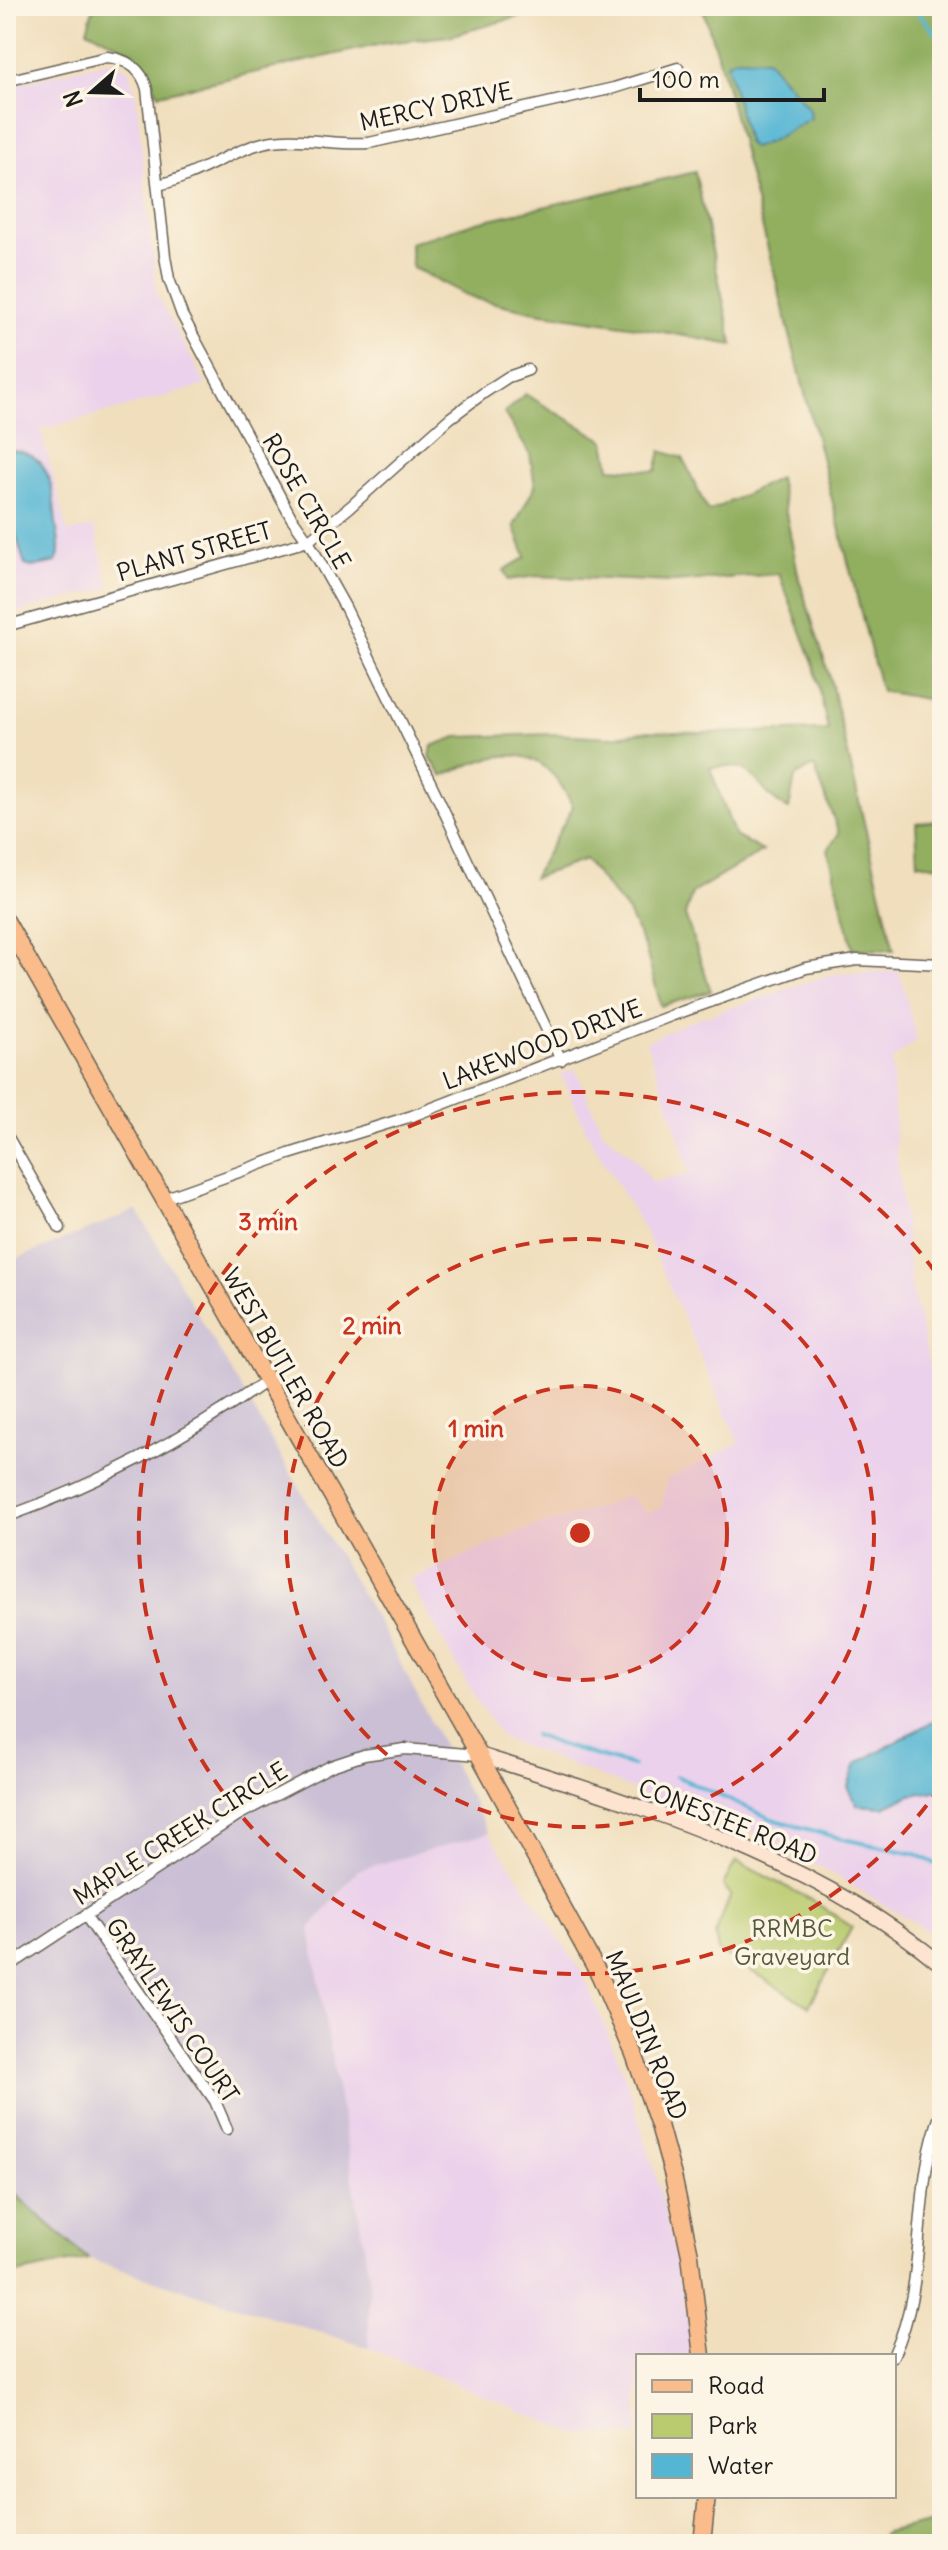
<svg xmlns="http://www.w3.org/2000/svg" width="948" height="2550" viewBox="0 0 948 2550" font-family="Delius,sans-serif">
  <rect width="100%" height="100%" fill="#fcf5e5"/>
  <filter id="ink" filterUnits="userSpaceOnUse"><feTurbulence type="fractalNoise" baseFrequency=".0125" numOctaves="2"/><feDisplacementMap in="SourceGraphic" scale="16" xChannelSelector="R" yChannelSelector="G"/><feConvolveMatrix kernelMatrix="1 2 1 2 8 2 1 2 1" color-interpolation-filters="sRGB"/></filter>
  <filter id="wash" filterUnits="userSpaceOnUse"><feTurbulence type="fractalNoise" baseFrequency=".006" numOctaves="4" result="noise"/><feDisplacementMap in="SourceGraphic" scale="32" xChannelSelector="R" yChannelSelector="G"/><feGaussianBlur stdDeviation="1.8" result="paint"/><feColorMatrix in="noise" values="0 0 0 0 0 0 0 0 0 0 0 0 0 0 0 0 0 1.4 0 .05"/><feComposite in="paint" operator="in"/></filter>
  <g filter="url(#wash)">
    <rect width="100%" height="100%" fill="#f0debc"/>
    <g fill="#ebd1eb">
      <path d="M109,61L129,70L136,93L157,295L206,385L41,430L68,532L94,527L110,588L6,615V87Z"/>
      <path d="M899,971L917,1040L892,1060L896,1147L912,1288L942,1422V1944L920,1926L777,1841L693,1813L502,1738L473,1694L409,1580L522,1531L601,1507L629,1495L647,1513L662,1507L667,1479L739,1443L644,1229L591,1140L561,1074L575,1069L603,1132L636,1159L652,1183L690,1174L670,1109L646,1042L688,1022L832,974Z"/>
      <path d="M489,1833L583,1974L626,2078L654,2168L673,2248L690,2331L691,2356H638V2436L576,2434L369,2348V2275L310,1929L358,1870Z"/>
    </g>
    <path fill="#cbbfd5" d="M137,1210L386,1636L489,1833L358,1870L310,1929L369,2275V2348L88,2259L6,2186V1263Z"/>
    <path fill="#b9cb6e" stroke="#6a7445" stroke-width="2" d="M736,1861L810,1899L852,1927L809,2006L718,1951L715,1934L731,1895L723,1885Z"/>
    <g fill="#92af61" stroke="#57663e" stroke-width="2">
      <path d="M94,6H557L449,36L386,43L159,94L133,52L87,30Z"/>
      <path d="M702,6H942V702L881,691L723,73Z"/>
      <path d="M695,172L733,345L636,327L536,312L472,298L412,267L410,243L477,222Z"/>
      <path d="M525,394L605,441L610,468L656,471L661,451L683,458L708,512L779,478L799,579L830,678L894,950L853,949L828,850L839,833L814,766L795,777L789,809C753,793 761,758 710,768L735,836L763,851L692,893L685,915L711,991L661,1006L646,951L628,912L585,860L533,878L573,807C542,738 500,750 442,776L430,757L432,746L457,737L554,734L611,737L648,731L700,733L828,730L814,665L779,574L673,582L536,576L508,580L504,570L526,557L514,526L535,486L530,454L504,413Z"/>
      <path d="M942,820V866L918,863L916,823Z"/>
      <path d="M6,2186L88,2259L6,2276Z"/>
      <path d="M942,2520V2544H873L885,2533Z"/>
    </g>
    <g fill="#55b6d4" stroke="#386978" stroke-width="2">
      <path d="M737,58L767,59L810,110L811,118L769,142L752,148L747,142L727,62Z"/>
      <path d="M13,450C53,454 53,493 56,524C58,537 62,551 56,562L32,567L25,565L6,502V451Z"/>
      <path d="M942,1716V1790L910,1795L884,1807L857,1805L848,1787L856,1764Z"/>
    </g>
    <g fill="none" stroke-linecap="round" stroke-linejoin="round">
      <g stroke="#55b6d4" stroke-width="4">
        <path d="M912,6L942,40"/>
        <path d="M534,1735L566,1747L633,1766"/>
        <path d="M676,1776L772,1819L843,1839L916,1854L942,1867"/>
      </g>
    </g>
  </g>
  <g filter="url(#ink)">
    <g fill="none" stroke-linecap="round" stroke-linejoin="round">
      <g stroke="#666054" stroke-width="13">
        <g id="minor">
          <path d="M6,81L107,57C127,59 142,69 147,89L165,256L169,279L182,315L291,517L308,541L345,607L436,794L561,1060"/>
          <path d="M158,185C194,177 222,156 256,145C291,133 333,146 369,143L614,88L678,68"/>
          <path d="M6,626L308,541L350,507L450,418L485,392L508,377L528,370"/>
          <path d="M6,1134L60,1228"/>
          <path d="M163,1199L289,1154L412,1116L673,1015L806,968L857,960L942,964"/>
          <path d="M6,1517C98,1484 186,1438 266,1381"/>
          <path d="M85,1915L215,2101L227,2129"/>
          <path d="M6,1968L238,1815L331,1766L364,1755L405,1749L479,1755"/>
          <path d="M893,2356C930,2280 910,2189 942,2111"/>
        </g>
      </g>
      <g stroke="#666054" stroke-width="17">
        <path id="secondary" d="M479,1755C639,1805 812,1857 942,1965"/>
      </g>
      <g stroke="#666054" stroke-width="19">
        <g id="primary">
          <path d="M6,921L479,1755L600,1976L634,2054L659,2125L673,2176L690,2255L702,2356"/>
          <path d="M702,2544L707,2496"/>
        </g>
      </g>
      <use href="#minor" stroke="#fff" stroke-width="10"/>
      <use href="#secondary" stroke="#fde4d1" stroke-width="14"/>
      <use href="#primary" stroke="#fabc8b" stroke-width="16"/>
    </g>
  </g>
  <circle cx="580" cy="1533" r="147" fill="#c8321e" fill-opacity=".12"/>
  <g fill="none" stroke="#c8321e" stroke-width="4" stroke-dasharray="14 10">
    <circle cx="580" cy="1533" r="147"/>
    <circle cx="580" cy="1533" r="294"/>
    <path d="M941 1786A441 441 0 1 1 941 1280"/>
  </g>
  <g text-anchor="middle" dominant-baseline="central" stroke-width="7" stroke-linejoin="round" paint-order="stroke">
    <g font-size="24" fill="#1c1c1c" stroke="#fcf5e5">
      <text transform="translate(436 106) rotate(-12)">MERCY DRIVE</text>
      <text transform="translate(307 501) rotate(60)">ROSE CIRCLE</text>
      <text transform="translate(194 551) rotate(-16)">PLANT STREET</text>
      <text transform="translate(542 1044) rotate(-21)">LAKEWOOD DRIVE</text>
      <text transform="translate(286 1368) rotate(60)">WEST BUTLER ROAD</text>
      <text transform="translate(728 1821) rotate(22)">CONESTEE ROAD</text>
      <text transform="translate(180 1833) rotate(-32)">MAPLE CREEK CIRCLE</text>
      <text transform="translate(173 2010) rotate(56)">GRAYLEWIS COURT</text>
      <text transform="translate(647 2035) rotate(68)">MAULDIN ROAD</text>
    </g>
    <g font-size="24" fill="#535939" stroke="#fcf5e5">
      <text x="792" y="1928">RRMBC<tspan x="792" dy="28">Graveyard</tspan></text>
    </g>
  </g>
  <circle cx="580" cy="1533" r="12" fill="#c8321e" stroke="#fcf5e5" stroke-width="4"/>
  <g font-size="24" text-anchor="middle" font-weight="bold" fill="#c8321e" stroke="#fcf5e5" stroke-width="7" stroke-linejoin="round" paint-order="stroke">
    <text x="268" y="1230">3 min</text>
    <text x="372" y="1334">2 min</text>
    <text x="476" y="1437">1 min</text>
  </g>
  <rect width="948" height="2550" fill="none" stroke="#fcf5e5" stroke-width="32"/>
  <rect x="636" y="2354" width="260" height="144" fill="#fcf5e5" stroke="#a29e95" stroke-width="2"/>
  <rect x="652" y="2380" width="40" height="12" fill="#fabc8b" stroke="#a29e95" stroke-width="2"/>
  <text x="708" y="2394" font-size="24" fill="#1c1c1c">Road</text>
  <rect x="652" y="2414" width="40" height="24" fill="#b9cb6e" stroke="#a29e95" stroke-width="2"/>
  <text x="708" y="2434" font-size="24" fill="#1c1c1c">Park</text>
  <rect x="652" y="2454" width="40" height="24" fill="#55b6d4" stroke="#a29e95" stroke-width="2"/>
  <text x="708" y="2474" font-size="24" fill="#1c1c1c">Water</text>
  <g transform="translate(92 92) rotate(250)" stroke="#fcf5e5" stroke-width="6" paint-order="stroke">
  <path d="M0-6L14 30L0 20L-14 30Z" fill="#1c1c1c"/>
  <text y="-12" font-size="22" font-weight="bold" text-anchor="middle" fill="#1c1c1c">N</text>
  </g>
  <path d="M640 88v12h184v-12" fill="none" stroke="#1c1c1c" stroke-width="4"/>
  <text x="652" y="88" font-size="24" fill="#1c1c1c" stroke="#fcf5e5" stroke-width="6" paint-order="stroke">100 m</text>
</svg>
